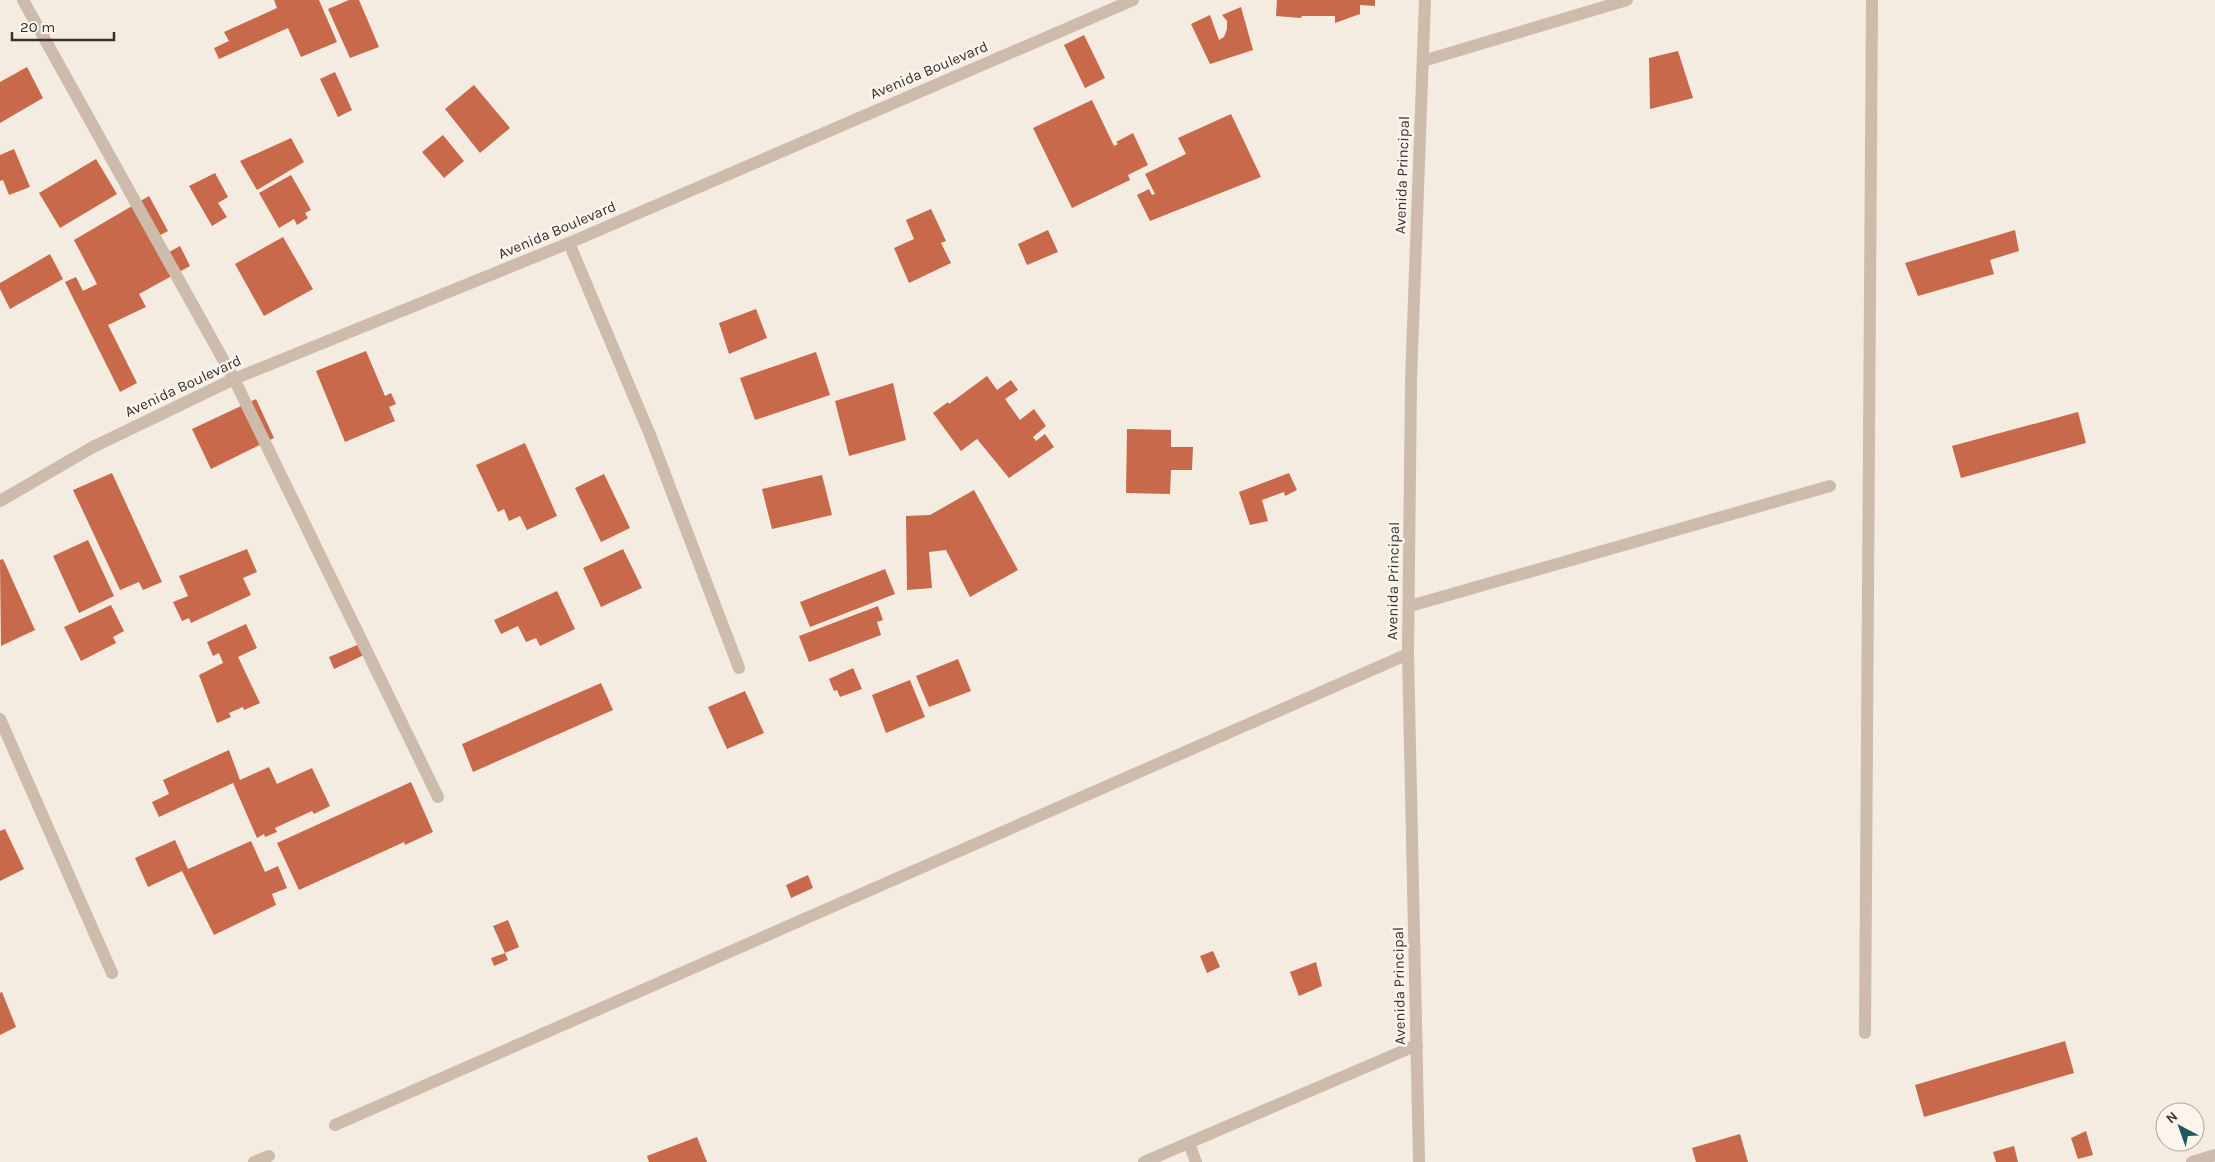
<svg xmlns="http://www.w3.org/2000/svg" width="2215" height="1162" viewBox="0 0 2215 1162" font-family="Karla,sans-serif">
  <rect width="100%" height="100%" fill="#f4ebe1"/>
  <g fill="#c8694b">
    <path d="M274,0H319L337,42L301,57L288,28L219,59L214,48L229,41L224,32L277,8Z"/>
    <path d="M349,0H359L379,47L350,58L328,9Z"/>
    <path d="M1277,0H1375V6L1360,5V14L1335,23V16H1302L1301,18L1276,16Z"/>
    <path d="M1241,7L1253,50L1210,64L1191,24L1210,15L1219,40L1224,37L1227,29V21L1222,15Z"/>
    <path d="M1084,35L1105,78L1085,88L1064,45Z"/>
    <path d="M1678,51L1693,98L1650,109L1649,58Z"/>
    <path d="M27,67L43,98L0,123V82Z"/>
    <path d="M335,72L352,110L338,117L320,79Z"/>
    <path d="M474,85L510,128L480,153L445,109Z"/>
    <path d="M1092,100L1114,146L1118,144L1116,142L1133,133L1148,165L1128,175L1130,180L1072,208L1033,128Z"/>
    <path d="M1231,114L1261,177L1150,221L1137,195L1149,189L1152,195L1155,194L1145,174L1186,154L1178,138Z"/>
    <path d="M443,135L464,161L444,178L422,152Z"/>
    <path d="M291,138L304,162L257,190L240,161Z"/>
    <path d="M14,149L30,187L9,195L3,180L0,181V155Z"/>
    <path d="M96,159L117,194L60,228L39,193Z"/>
    <path d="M215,173L228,197L218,203L227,217L212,226L189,186Z"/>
    <path d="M291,175L311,210L305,213L308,218L297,225L294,219L279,228L259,193Z"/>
    <path d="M149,196L168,231L151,240L160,257L180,246L190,266L139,294L146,307L108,325L137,383L120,392L65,282L76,277L83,291L97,284L74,240Z"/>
    <path d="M931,209L946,241L941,243L951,263L909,283L894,248L914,239L906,220Z"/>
    <path d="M1048,230L1058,252L1027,265L1018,244Z"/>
    <path d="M2015,230L2019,251L1990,260L1994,274L1918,296L1905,263Z"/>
    <path d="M283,237L313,289L264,316L235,264Z"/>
    <path d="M50,254L63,279L10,309L0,289V283Z"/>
    <path d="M756,309L767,338L729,354L719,323Z"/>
    <path d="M366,351L385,396L391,393L396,404L389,407L395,421L345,442L316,371Z"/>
    <path d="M816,352L830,395L755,420L740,378Z"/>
    <path d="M987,376L997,390L1011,380L1018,390L1005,399L1020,420L1034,409L1046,426L1033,437L1036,441L1045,434L1054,447L1009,478L977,439L961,451L933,413L948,402L949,404Z"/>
    <path d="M893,383L906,440L849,456L835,401Z"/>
    <path d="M256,399L274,438L211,469L192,429Z"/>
    <path d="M2078,412L2086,443L1961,478L1952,446Z"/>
    <path d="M1127,429L1171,430V447H1193L1192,470H1171L1170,494L1126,493Z"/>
    <path d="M525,443L557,516L527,530L520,516L509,521L504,509L498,512L476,465Z"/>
    <path d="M112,473L162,582L143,590L139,582L120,590L73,490Z"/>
    <path d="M1289,473L1297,490L1285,496L1284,492L1262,500L1268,521L1250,525L1239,492Z"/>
    <path d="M604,474L630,528L601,542L575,488Z"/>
    <path d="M822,475L832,515L772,529L762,489Z"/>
    <path d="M974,490L1018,570L970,597L946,550L929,552L932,588L907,590L906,516L930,515Z"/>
    <path d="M88,540L114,596L79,613L53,556Z"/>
    <path d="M247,549L257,572L243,578L251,595L191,623L189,618L182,621L173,602L188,596L179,576Z"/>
    <path d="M623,549L642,588L601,607L583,568Z"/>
    <path d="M3,559L35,630L1,646L0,560Z"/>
    <path d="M885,569L895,594L810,627L800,602Z"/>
    <path d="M557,591L575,629L540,646L536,638L526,642L518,626L501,634L494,620Z"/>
    <path d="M111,605L124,631L113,637L116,643L81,661L64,627Z"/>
    <path d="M878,606L883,620L877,622L881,635L809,662L799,636Z"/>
    <path d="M246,624L257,648L238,657L260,703L244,710L243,707L229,713L231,717L217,723L199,675L223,663L219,653L213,656L207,642Z"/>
    <path d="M362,643L366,654L334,669L329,657Z"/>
    <path d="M958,659L971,691L929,707L916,676Z"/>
    <path d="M853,668L862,689L840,697L837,690L834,691L829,679Z"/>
    <path d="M910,680L925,717L886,733L872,695Z"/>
    <path d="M601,683L613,710L473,772L462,744Z"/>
    <path d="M745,691L764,733L727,749L708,707Z"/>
    <path d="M229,750L240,780L269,767L277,784L312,768L330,806L314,814L312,811L275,828L277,832L265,837L264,834L257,838L233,783L159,817L152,802L169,794L163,780Z"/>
    <path d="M411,782L433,832L405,845L404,842L299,890L277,843Z"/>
    <path d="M5,829L24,869L0,881V831Z"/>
    <path d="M175,840L188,869L251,841L265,872L278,866L287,888L272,894L276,905L214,935L182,871L148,887L135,858Z"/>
    <path d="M808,875L813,888L791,898L786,885Z"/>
    <path d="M508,920L519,947L505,953L508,960L494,966L491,958L505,953L493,926Z"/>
    <path d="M1213,951L1220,967L1207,973L1200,956Z"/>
    <path d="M1316,962L1322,986L1299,996L1290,972Z"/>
    <path d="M2,992L16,1027L0,1035V993Z"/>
    <path d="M2065,1041L2074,1073L1924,1117L1915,1085Z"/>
    <path d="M2086,1131L2093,1155L2078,1159L2071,1138Z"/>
    <path d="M1740,1134L1748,1162H1696L1692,1148Z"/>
    <path d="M697,1137L707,1162H649L647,1156Z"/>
    <path d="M2014,1146L2018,1162H1996L1993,1152Z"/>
  </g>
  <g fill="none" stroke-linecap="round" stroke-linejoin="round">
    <g stroke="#cdbbac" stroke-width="12">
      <path d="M23,0L234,379L438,797"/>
      <path d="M1423,61L1627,0"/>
      <path d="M569,243L650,435L739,668"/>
      <path d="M0,501L93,447L234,379L569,243L1133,0"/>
      <path d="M1410,606L1830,486"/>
      <path d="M0,719L112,973"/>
      <path d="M1865,1033L1872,0"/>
      <path d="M335,1125L1408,654"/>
      <path d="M1189,1143L1196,1162"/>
      <path d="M254,1162L269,1156"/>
      <path d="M1144,1162L1417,1045"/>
      <path d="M1419,1162L1408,654L1411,380L1425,0"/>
      <path d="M2192,1162L2215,1155"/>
    </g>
  </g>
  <g text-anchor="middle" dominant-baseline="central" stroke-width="5" stroke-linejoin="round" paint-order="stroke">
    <g font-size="15" fill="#3b302b" stroke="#fbf5ee">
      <text transform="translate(929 70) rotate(-23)">Avenida Boulevard</text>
      <text transform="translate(1402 175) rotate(-88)">Avenida Principal</text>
      <text transform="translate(557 230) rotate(-23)">Avenida Boulevard</text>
      <text transform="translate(183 386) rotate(-25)">Avenida Boulevard</text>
      <text transform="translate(1393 581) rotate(-89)">Avenida Principal</text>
      <text transform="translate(1399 986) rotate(-91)">Avenida Principal</text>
    </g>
  </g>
  <g transform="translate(2180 1127) rotate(319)"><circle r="24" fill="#fbf5ee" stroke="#aea6a0"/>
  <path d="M0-4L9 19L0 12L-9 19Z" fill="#1f5a5e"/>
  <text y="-8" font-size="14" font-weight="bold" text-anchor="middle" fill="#3b302b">N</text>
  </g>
  <path d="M12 32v8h102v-8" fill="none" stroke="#3b302b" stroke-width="2.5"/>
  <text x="20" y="32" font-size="15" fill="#3b302b" stroke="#fbf5ee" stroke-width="4" paint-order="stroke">20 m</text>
</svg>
